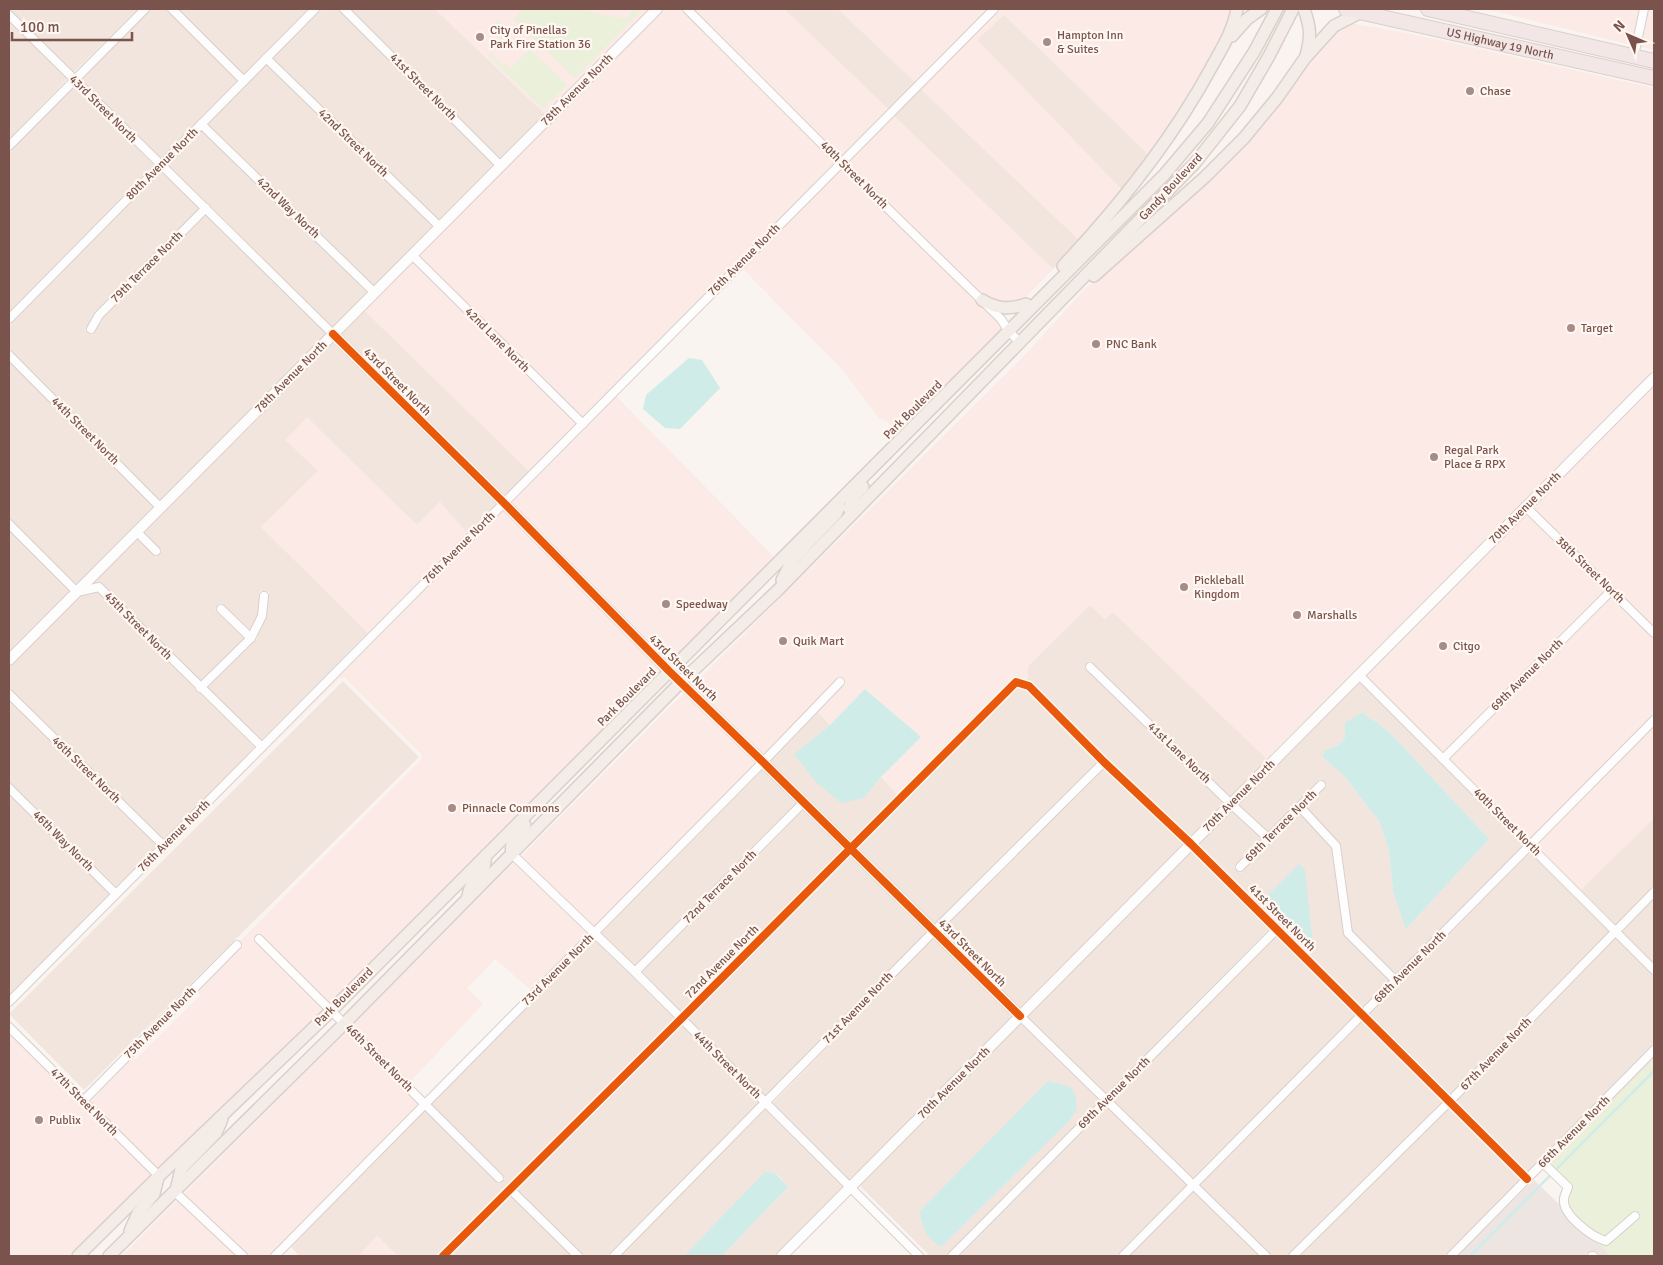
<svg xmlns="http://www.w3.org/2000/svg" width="1663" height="1265" viewBox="0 0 1663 1265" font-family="Signika,sans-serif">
  <rect width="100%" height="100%" fill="#f9f4ef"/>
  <g fill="#f2e5dd" fill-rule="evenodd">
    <path d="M9,9H138L73,73Z"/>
    <path d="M151,9H166L238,81L160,159L80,80Z"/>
    <path d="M178,9H308L244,75Z"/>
    <path d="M322,9H338L495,166L439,221L272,58Z"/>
    <path d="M350,9H435L546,115L501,160Z"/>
    <path d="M784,9H838L915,82L888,109Z"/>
    <path d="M1004,14L1149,155L1122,190L977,40Z"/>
    <path d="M9,21L67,79L9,139Z"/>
    <path d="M267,64L434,227L374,287L207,124Z"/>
    <path d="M74,85L154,165L9,312V153Z"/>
    <path d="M921,89L1079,240L1053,269L894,116Z"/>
    <path d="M202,130L368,293L333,328L206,202L167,166Z"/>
    <path d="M161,172L200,208L96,311L85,330L92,335L103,318L207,214L327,334L161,502L9,349V326Z"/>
    <path d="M364,310L529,471L503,497L340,335Z"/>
    <path d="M334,341L497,503L467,533L440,502L417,525L307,418L286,440L318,471L261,527L368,633L261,741L207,688L257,639L266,617L269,592L260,591L258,614L250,631L221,603L215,609L245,638L200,682L102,584L97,583L91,585L138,538L156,557L162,551L143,532Z"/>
    <path d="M9,361L155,507L77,585L9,518Z"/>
    <path d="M9,530L71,591L9,653Z"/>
    <path d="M98,592L255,747L163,840L9,688V666L80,596Z"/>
    <path d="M1090,605L1113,612L1268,760L1230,798L1090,661L1084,667L1224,804L1191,837L1107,759L1032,683L1025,680L1028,678V666Z"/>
    <path d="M343,681L419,757L84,1090L9,1014Z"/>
    <path d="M1360,681L1524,845L1395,975L1352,931L1341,846L1306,808L1327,785L1320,779L1268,832L1237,804ZM1363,712L1369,718L1377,722L1397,740L1489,839L1407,928L1393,891L1389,850L1379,821L1345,777L1323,757L1324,751L1338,745L1345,738Z"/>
    <path d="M1018,687L1027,689L1098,761L934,925L857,848Z"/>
    <path d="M9,700L157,846L116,887L9,782Z"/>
    <path d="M818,712L830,725L794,754L864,798L881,777L897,794L850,842L770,762Z"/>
    <path d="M764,768L798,802L634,966L601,933Z"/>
    <path d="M1105,768L1185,843L1019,1010L940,931Z"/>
    <path d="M9,793L110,893L9,996Z"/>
    <path d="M805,808L844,848L681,1013L641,973Z"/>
    <path d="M1231,810L1262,838L1234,866L1241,873L1300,813L1332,848L1344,933L1390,980L1362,1008L1198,844Z"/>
    <path d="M1654,818V885L1616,925L1581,890Z"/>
    <path d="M1192,850L1270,929L1106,1095L1026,1017Z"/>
    <path d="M1531,851L1610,931L1449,1095L1368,1015Z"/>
    <path d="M851,854L928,931L765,1097L687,1019Z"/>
    <path d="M1654,899V964L1622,932Z"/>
    <path d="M1277,935L1356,1014L1193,1179L1112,1101Z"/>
    <path d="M934,937L1014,1016L850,1181L772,1104Z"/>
    <path d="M1616,938L1654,976V1043L1526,1173L1455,1102Z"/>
    <path d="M595,939L675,1019L436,1256H398L377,1236L358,1256H299L291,1247L425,1110L499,1184L505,1178L431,1104Z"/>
    <path d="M1363,1021L1443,1101L1287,1256H1272L1199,1186Z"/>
    <path d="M1020,1023L1100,1101L946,1256H930L859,1185Z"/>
    <path d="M681,1025L760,1103L607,1256H584L517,1190Z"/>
    <path d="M1654,1057V1059L1550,1164L1549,1163Z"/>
    <path d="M1107,1107L1187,1185L1116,1256H959Z"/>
    <path d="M1449,1108L1521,1179L1444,1256H1300Z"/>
    <path d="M766,1109L844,1187L775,1256H722L788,1187L776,1173H766L684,1256H620Z"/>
    <path d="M1193,1191L1260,1256H1129Z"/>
    <path d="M511,1196L572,1256H449Z"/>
  </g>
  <g fill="#fbeae6">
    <path d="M435,9H651L546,115Z"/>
    <path d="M664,9H681L835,162L529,471L364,310Z"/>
    <path d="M693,9H784L888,109L841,157Z"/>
    <path d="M838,9H988L915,82Z"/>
    <path d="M1001,9H1232L1222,36L1169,128L1149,155L1004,15L977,40L1122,190L1079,240L921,89Z"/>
    <path d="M1485,9H1640L1632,45Z"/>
    <path d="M1649,9H1654V50L1641,47Z"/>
    <path d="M1347,23L1407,33L1654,88V371L1268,760L1113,612L1105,620L1090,605L1028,666V678L1025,680L1015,676L1012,677L1011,680L897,794L881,777L921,737L866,689L830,725L818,712L846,683L840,677L763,755L691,687L1026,354L1083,291L1176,210L1309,63L1337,29Z"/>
    <path d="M894,116L1053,269L1023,300L1001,304L984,297L848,163Z"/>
    <path d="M842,169L997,321L1002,329L898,434L894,428L887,422L879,418L840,367L743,269Z"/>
    <path d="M1654,384V627L1532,507Z"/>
    <path d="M616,396L774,557L668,664L510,504Z"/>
    <path d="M307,417L417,525L440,502L467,533L330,672L368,633L261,527L318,471L286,439Z"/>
    <path d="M504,510L662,670L483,850H482L481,852L330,1005L258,934L253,939L325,1011L223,1108L222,1107L158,1170L90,1102L132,1058L135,1060L201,995L197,992L243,946L239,942L421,760V754L345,678H340L175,841Z"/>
    <path d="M1526,513L1605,590L1443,752L1366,675Z"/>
    <path d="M1612,597L1654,639V714L1530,839L1450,759Z"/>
    <path d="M685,692L757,761L594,927L521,857Z"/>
    <path d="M1654,727V818L1581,890L1537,845Z"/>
    <path d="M515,862L588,933L531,990L495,959L467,988L483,1004L409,1083L352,1026Z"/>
    <path d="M346,1032L419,1103L269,1256H248L184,1194Z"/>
    <path d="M9,1033L152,1175L72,1256H9Z"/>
    <path d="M178,1200L209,1230L237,1256H122Z"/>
    <path d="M377,1236L398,1256H358Z"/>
  </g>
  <path fill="#ede5e1" d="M1534,1180L1561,1206L1564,1214L1578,1228L1598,1243L1611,1256H1598L1595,1253H1589L1585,1256H1457Z"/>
  <g fill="#eaf0da">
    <path d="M517,9H575L626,19L629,17L631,9H643L575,78L514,19L520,12Z"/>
    <path d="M498,20L509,31L501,39L490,28Z"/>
    <path d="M530,49L567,85L543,109L488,56L491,53L503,66L505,64L510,69Z"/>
    <path d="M1654,1059V1256H1611L1598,1243L1605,1245L1609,1244L1641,1216L1635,1210L1604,1236C1594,1233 1569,1214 1568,1202C1568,1197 1572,1192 1571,1187C1570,1181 1555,1169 1550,1164Z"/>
  </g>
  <g fill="#d0ece9">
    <path d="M689,358L702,360L720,388L680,429L665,428L643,409L646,395Z"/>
    <path d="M865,689L921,737L881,777L864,798L841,803L816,782L794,754L830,725Z"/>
    <path d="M1363,712L1369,718L1377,722L1397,740L1489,839L1406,929L1393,891L1389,850L1379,821L1345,777L1323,757L1324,751L1338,745L1345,738V723Z"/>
    <path d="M1299,864L1305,870L1313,944L1265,898Z"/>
    <path d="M1048,1081L1068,1086L1075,1093L1077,1109L1069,1121L941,1247C927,1239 921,1227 920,1211Z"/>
    <path d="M765,1172L775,1173L788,1187L722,1256H684Z"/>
  </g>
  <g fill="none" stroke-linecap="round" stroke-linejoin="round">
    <path stroke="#d0ece9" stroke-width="2.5" d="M1470,1256L1654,1071"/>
    <g stroke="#d8cfcc" stroke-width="10">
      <g id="street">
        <path d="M172,9L244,81"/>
        <path d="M344,9L501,166"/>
        <path d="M687,9L841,163L1001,319L1008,330L1020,343"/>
        <path d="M9,15L333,334"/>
        <path d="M1634,56L1644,9"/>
        <path d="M266,58L440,227"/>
        <path d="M201,124L375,293"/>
        <path d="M9,146L145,9"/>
        <path d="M412,255L583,424"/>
        <path d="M9,319L315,9"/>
        <path d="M91,329L99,315L206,208"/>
        <path d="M9,355L161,508"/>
        <path d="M1526,507L1654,633"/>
        <path d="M9,524L77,592L99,587L262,747"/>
        <path d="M137,532L156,551"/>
        <path d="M221,609L251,638"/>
        <path d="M1090,667L1231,804L1268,838"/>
        <path d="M1359,675L1654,970"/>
        <path d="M200,688L251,638L262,616L264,596"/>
        <path d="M9,694L164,846"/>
        <path d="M1444,758L1611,591"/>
        <path d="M9,788L116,894"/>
        <path d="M1300,807L1336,846L1348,933L1396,981"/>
        <path d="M512,854L635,972L919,1256"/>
        <path d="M1240,867L1321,785"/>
        <path d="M259,939L499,1178"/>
        <path d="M635,972L804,802"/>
        <path d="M9,1002L994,9"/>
        <path d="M1020,1016L1266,1256"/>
        <path d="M9,1027L159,1176"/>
        <path d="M83,1101L237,945"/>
        <path d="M1543,1163L1568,1187C1567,1191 1564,1195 1564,1199C1562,1215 1592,1237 1606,1241L1635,1216"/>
        <path d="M511,1190L578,1256"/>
        <path d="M175,1192L243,1256"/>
        <path d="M275,1256L763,762L840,682"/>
        <path d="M443,1256L681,1019L1016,682L1029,686L1104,762L1191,844L1527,1179"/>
        <path d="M614,1256L934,931L1104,762"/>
        <path d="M952,1256L1277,929"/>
        <path d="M1123,1256L1654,720"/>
        <path d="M1293,1256L1449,1102L1654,892"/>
        <path d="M1451,1256L1654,1050"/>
        <path d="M1592,1256H1593"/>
      </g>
    </g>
    <g stroke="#dad0cc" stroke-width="12">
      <g id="secondary">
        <path d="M333,334L504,503L669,671L763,762L1020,1016"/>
        <path d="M9,660L657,9"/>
        <path d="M782,1256L1654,378"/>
      </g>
    </g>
    <g stroke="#dacfcb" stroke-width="14">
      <g id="primary">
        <path d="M1304,9C1311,29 1311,36 1306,56"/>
        <path d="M1232,36L1247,19L1261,9"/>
        <path d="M1063,266C1119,206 1172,140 1211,68C1222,48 1233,31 1237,9"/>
        <path d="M1094,276L1205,177L1244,138L1277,98L1305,58L1334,26L1361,12"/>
        <path d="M982,300C997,309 1010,310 1026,304"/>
        <path d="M852,514L849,508L855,495L863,487"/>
        <path d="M782,580L793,559L836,514L839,507L838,505"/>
        <path d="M512,854C509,840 518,835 525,825"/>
        <path d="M468,896C469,883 479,879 484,868C485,864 485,859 486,855"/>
        <path d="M176,1190L181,1169L216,1133L222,1119"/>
        <path d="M130,1231L138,1213L154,1194L158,1178"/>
        <path d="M78,1256L159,1176L331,1011L1164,175L1208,123L1254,52L1277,9"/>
        <path d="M109,1256L344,1024L681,682L777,591L1195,163L1240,106L1269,56L1293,9"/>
      </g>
    </g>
    <g stroke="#dacfcb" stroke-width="16">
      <g id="highway">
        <path id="s1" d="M1346,9L1654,78"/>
        <path d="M1428,9L1654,61"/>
      </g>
    </g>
    <use href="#street" stroke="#fefdfd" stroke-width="8"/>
    <use href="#secondary" stroke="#fefdfd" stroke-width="10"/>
    <use href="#primary" stroke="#f3ece7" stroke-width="11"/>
    <use href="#highway" stroke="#f2e7e6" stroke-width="14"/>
    <g stroke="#fff8f2" stroke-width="11">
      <g id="cycleway">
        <path d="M333,334L504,503L669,671L763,762L1020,1016"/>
        <path d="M443,1256L681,1019L1016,682L1029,686L1104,762L1191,844L1527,1179"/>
      </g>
    </g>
    <use href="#cycleway" stroke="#e8590c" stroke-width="8"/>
  </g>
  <g fill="#a68c85" stroke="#fff8f2" stroke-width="2">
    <circle cx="480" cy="37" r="5"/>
    <circle cx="1047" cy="42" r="5"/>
    <circle cx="1470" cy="91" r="5"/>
    <circle cx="1571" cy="328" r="5"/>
    <circle cx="1096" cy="344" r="5"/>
    <circle cx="1434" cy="457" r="5"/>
    <circle cx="1184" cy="587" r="5"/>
    <circle cx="666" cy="604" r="5"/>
    <circle cx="1297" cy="615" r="5"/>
    <circle cx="783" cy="641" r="5"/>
    <circle cx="1443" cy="646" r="5"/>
    <circle cx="452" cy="808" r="5"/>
    <circle cx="39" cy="1120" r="5"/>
  </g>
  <g text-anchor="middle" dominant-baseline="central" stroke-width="4.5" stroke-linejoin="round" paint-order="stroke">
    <g font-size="12" fill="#7a544c" stroke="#fff8f2" text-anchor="start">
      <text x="490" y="30">City of Pinellas<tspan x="490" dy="14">Park Fire Station 36</tspan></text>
      <text x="1057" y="35">Hampton Inn<tspan x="1057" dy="14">&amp; Suites</tspan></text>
      <text x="1480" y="91">Chase</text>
      <text x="1581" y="328">Target</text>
      <text x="1106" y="344">PNC Bank</text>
      <text x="1444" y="450">Regal Park<tspan x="1444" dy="14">Place &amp; RPX</tspan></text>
      <text x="1194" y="580">Pickleball<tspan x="1194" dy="14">Kingdom</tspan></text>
      <text x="676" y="604">Speedway</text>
      <text x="1307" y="615">Marshalls</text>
      <text x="793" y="641">Quik Mart</text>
      <text x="1453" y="646">Citgo</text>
      <text x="462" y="808">Pinnacle Commons</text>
      <text x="49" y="1120">Publix</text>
    </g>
    <g font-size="12" fill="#7a544c" stroke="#fff8f2">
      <text stroke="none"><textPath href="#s1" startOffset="158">US Highway 19 North</textPath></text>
      <text transform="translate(423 87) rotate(45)">41st Street North</text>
      <text transform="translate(577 90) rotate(-45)">78th Avenue North</text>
      <text transform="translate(103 109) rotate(45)">43rd Street North</text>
      <text transform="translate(353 143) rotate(44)">42nd Street North</text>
      <text transform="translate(162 164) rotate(-45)">80th Avenue North</text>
      <text transform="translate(854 175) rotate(45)">40th Street North</text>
      <text transform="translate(1171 187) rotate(-47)">Gandy Boulevard</text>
      <text transform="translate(288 208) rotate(44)">42nd Way North</text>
      <text transform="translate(744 260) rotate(-45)">76th Avenue North</text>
      <text transform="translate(147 267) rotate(-45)">79th Terrace North</text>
      <text transform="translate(497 340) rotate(45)">42nd Lane North</text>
      <text transform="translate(291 377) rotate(-45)">78th Avenue North</text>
      <text transform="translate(397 382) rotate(45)">43rd Street North</text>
      <text transform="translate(913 410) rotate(-45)">Park Boulevard</text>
      <text transform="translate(85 431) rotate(45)">44th Street North</text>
      <text transform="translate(1525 508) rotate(-45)">70th Avenue North</text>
      <text transform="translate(459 548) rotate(-45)">76th Avenue North</text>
      <text transform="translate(1590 570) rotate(44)">38th Street North</text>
      <text transform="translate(138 626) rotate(45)">45th Street North</text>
      <text transform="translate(683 668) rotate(44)">43rd Street North</text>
      <text transform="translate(1527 675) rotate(-45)">69th Avenue North</text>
      <text transform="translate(627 697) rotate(-45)">Park Boulevard</text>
      <text transform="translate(1179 753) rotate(44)">41st Lane North</text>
      <text transform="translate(86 770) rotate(44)">46th Street North</text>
      <text transform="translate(1239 796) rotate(-45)">70th Avenue North</text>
      <text transform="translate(1507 822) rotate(45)">40th Street North</text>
      <text transform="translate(1281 826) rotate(-45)">69th Terrace North</text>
      <text transform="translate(174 836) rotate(-45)">76th Avenue North</text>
      <text transform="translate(63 841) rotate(45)">46th Way North</text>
      <text transform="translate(720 887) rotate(-45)">72nd Terrace North</text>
      <text transform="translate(1282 918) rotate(45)">41st Street North</text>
      <text transform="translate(972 953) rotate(45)">43rd Street North</text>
      <text transform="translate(722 962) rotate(-45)">72nd Avenue North</text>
      <text transform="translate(1410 967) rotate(-45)">68th Avenue North</text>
      <text transform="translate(558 970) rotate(-45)">73rd Avenue North</text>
      <text transform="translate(344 997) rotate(-45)">Park Boulevard</text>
      <text transform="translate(858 1008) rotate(-46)">71st Avenue North</text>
      <text transform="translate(160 1023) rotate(-45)">75th Avenue North</text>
      <text transform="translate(1496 1054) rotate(-46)">67th Avenue North</text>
      <text transform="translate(379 1058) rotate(45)">46th Street North</text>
      <text transform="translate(727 1065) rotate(45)">44th Street North</text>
      <text transform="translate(954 1083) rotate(-45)">70th Avenue North</text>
      <text transform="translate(1114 1093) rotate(-45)">69th Avenue North</text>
      <text transform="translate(84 1102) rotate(45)">47th Street North</text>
      <text transform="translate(1574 1132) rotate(-45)">66th Avenue North</text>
    </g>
  </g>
  <rect width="1663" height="1265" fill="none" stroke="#7a544c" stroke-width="20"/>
  <g transform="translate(1628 35) rotate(315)" stroke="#fff8f2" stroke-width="4" paint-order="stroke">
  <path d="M0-4L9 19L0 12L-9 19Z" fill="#7a544c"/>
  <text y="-8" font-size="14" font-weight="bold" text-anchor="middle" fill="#7a544c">N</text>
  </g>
  <path d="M12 32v8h120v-8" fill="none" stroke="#7a544c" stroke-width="2.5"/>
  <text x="20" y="32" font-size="15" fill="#7a544c" stroke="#fff8f2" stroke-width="4" paint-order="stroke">100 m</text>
</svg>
